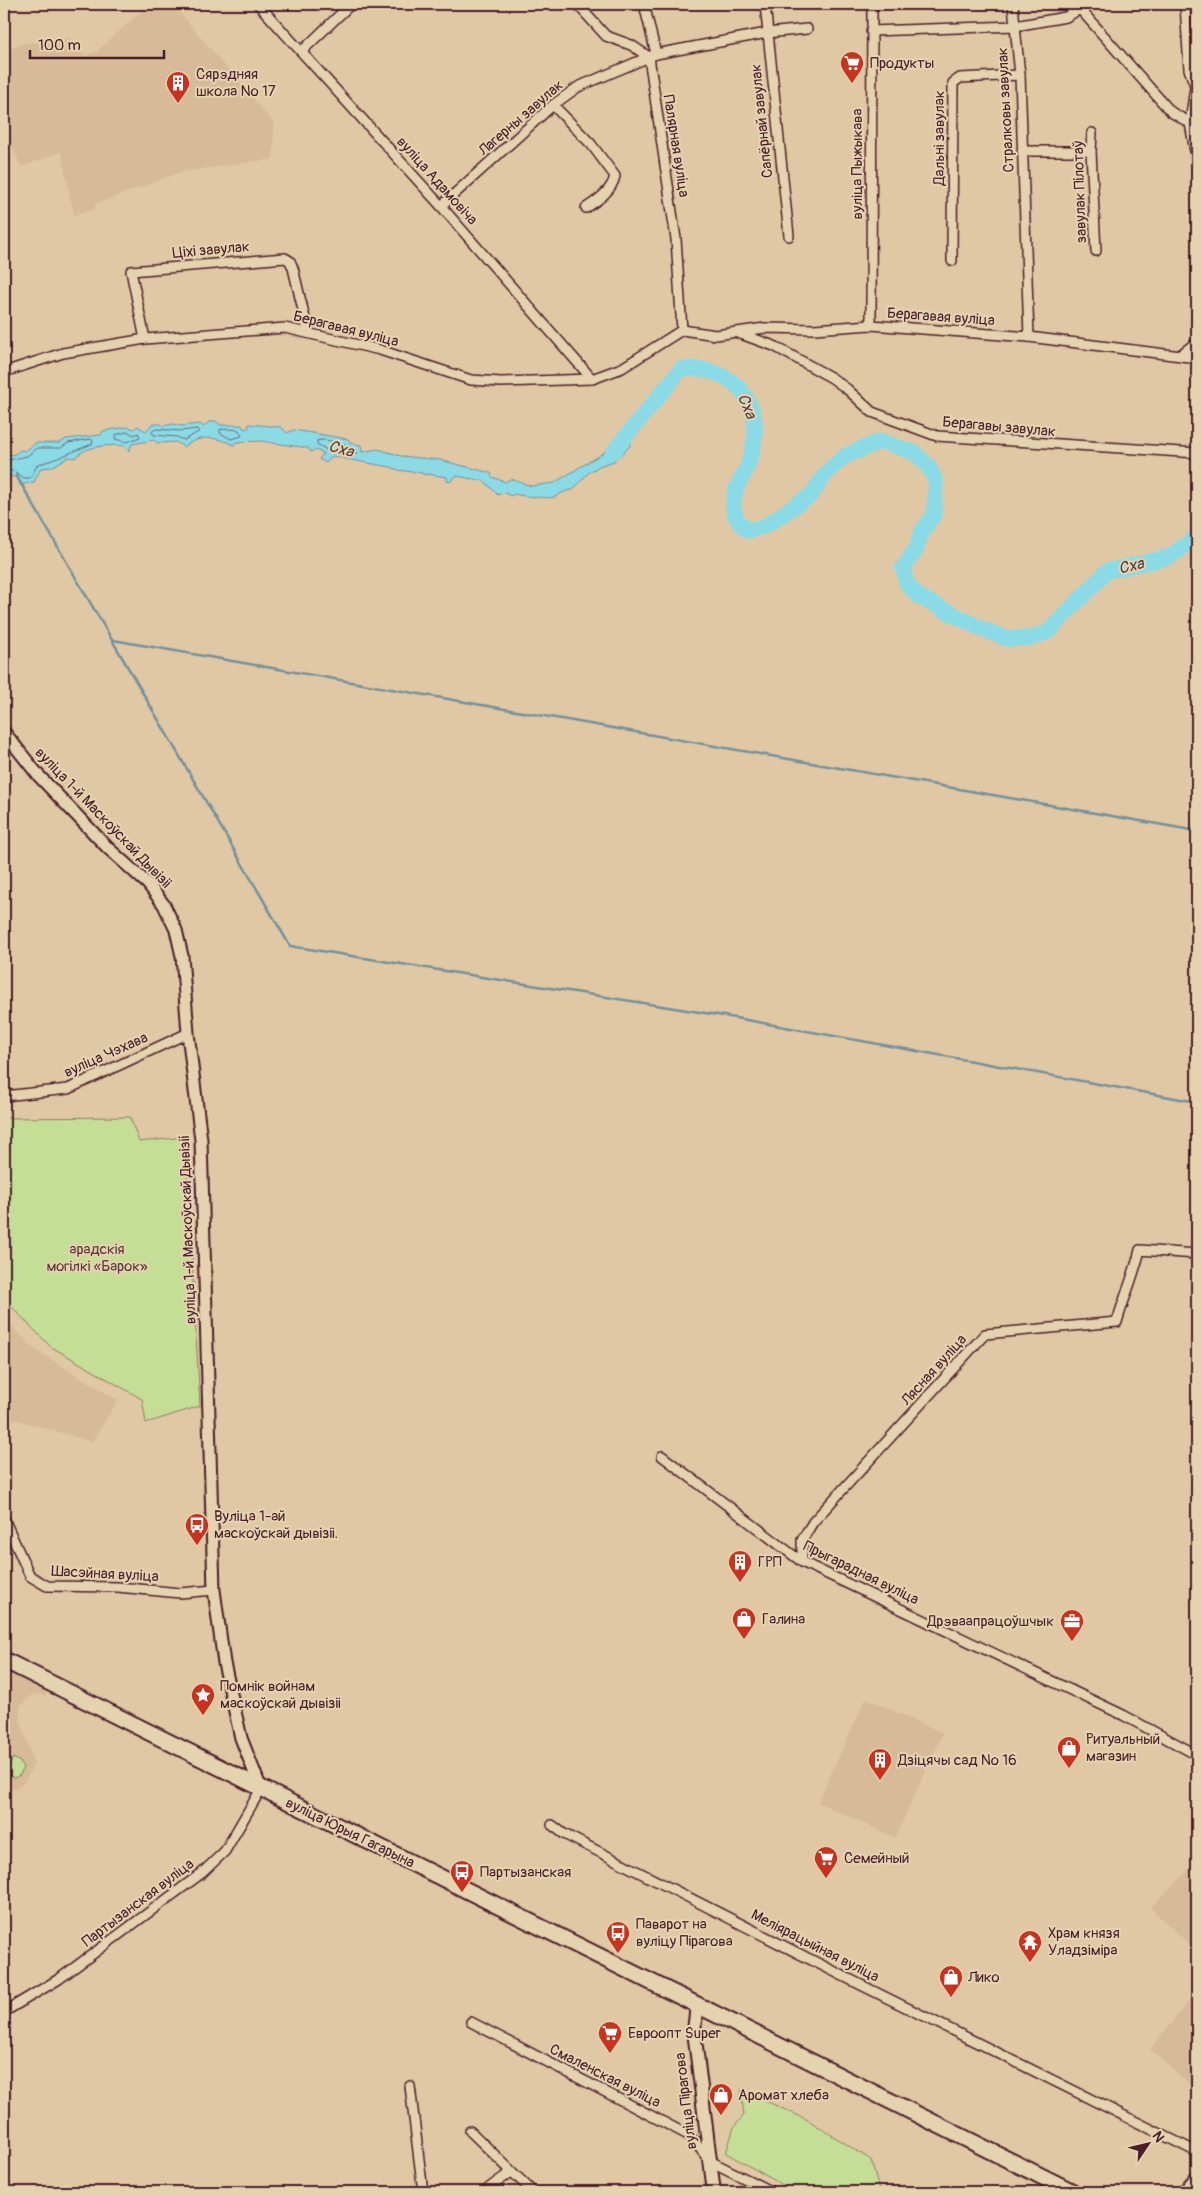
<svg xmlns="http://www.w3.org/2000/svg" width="1201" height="2196" viewBox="0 0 1201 2196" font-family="Pangolin,sans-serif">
  <rect width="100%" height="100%" fill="#e1c8a4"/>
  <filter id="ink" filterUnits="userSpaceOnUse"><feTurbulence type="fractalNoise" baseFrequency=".02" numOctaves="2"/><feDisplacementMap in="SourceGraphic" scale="10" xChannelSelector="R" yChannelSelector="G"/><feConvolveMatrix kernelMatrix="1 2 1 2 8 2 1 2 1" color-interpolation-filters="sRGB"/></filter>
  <g filter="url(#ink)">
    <g fill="#d7ba97">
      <path d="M149,4H172L274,123L273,159L181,172L94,205L96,209L74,215L61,152L21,167L4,126V52L24,43L69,38L85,56L96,52Z"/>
      <path d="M4,1318L34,1349L118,1400L92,1442L4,1416Z"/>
      <path d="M4,1670L47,1692L45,1696L38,1694L30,1696L20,1706V1718L34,1764L24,1783L14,1789L4,1792Z"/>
      <path d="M866,1698L943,1733L895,1838L818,1802Z"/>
      <path d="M1197,1862V1951L1150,1908Z"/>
      <path d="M1197,1991V2092L1150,2049Z"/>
    </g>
    <g fill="#c5de95" stroke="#887e60">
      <path d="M130,1117L139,1142L185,1137L200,1406L146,1423L142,1399L50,1346L4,1299V1118Z"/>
      <path d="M13,1758L20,1762L23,1768L20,1775L14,1778L6,1774Z"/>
      <path d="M741,2090L808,2120L871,2160L879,2190L884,2192H795L726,2153L734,2127L744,2115Z"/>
    </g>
    <path fill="#8bdbe7" stroke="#71909c" d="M216,421L220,425H242L244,429L248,428L249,424L281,427L287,433L294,430L348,439L351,443L361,445L362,452L378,449L401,456L440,460L491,473L492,477L505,482L511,479L531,486L554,483L603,453L622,433L631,438L630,446L614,461L599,466L588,473L573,490C565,490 561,494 555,497C550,499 521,496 514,494L510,496L504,492L498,495L484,481L456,476L450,482L447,481V477L428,474L424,475L422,473C413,471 398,472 391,467C371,464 352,460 332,456L326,463L319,459L324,453L314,450L311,452L308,448L261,441L236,442L234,445C216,437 201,434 184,447L176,442L157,443L154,440L132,444L129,451L125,446C110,444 84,446 75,458L69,457L51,467L41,468L34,482L20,485L18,478L6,475L4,479V456L15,454L21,450L25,451L36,443H60L66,439L101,435L103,431L128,427L134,429L137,426L146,431L152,424H161L163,426L173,424L181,426L200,424L203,427L209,422Z"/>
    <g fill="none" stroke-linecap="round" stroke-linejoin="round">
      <g stroke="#646a76" stroke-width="1">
        <path d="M156,429L181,431L197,429L200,431L184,440L177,437L154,435L152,432Z"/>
        <path d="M228,429L239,430L242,436L231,439L220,433V430Z"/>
        <path d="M128,432L134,435L138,433L140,437L127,442L115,439L116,435Z"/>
        <path d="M325,440L345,444L356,450L357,454L330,452L317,444V441Z"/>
        <path d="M4,461L27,456L38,448H61L68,443L91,439L93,441L92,444C73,451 57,460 38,464L30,478H24L14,471H4"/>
      </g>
      <g stroke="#71909c" stroke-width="2.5">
        <path d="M16,475L290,946L730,1017L1197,1102"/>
        <path d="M113,640L1197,831"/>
      </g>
      <path stroke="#8bdbe7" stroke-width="16" d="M613,452L681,369C736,365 768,406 750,459C745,476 733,487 733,505C733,517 740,524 748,531L765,526L811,495L827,472L845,456L881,441L915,453L929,467L936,482L934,515L922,531L916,549L903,568L907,584L919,597L982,629L1008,639L1030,638L1048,632L1107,571L1169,557L1197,537"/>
      <g stroke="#4a1f2b" stroke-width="12">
        <g id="minor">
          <path d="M258,4L441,206L592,379"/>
          <path d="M577,4L606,36L631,45L649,57L676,239L682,330"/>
          <path d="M644,4L656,54"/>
          <path d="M765,4L789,236"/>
          <path d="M1013,4L1015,26L1066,17L1080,9L1171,112L1190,123L1197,163"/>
          <path d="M1185,4L1189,69L1197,91"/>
          <path d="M871,31L1015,26L1020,75L1029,337"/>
          <path d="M302,51L351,4"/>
          <path d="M553,105L591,144L615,176C612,191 598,200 586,208"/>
          <path d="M1190,123L1195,87"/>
          <path d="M1092,133L1091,151L1096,251"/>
          <path d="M1022,151H1091"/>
          <path d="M441,206L553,105L578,87L656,54L767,33L807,29"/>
          <path d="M952,261L953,83L960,78L1020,75"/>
          <path d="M871,325L872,4"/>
          <path d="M682,330L716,335L765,328L814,329L871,325L1029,337L1197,358"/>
          <path d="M738,333L774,346L832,378L847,389L872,412L937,436L1197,453"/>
          <path d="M145,339L131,271L285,258L290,261L293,268L308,331"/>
          <path d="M1180,355L1197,342"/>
          <path d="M4,372L63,353L145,339L285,328L380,350L471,380L501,382L592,379L622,368L682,330"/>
          <path d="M4,1096L68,1089L188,1033"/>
          <path d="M662,1456L802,1562L1123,1715L1197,1755"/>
          <path d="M4,1519L30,1576L47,1586L118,1587L180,1593L214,1590"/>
          <path d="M802,1562V1540L813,1522L985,1334L1117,1322C1124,1298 1134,1275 1140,1250L1197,1254"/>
          <path d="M552,1825L564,1834L843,1976L1197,2152"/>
          <path d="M4,2012L59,1979L202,1873L225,1851L261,1789"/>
          <path d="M471,2022L690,2136L710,2161L772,2192"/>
          <path d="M410,2086L423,2192"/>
          <path d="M470,2131L533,2192"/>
          <path d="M490,2192L489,2188L511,2172"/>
          <path d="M1182,2192L1197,2175"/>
        </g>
      </g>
      <g stroke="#4a1f2b" stroke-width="15">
        <path id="tertiary" d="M4,732L38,775L108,848L148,884L164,905L176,930L182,956L188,1033L201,1140L214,1590L224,1663L241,1738L261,1789"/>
      </g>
      <g stroke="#4a1f2b" stroke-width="16">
        <path id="secondary" d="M697,2005L694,2031L714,2192"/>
      </g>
      <g stroke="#4a1f2b" stroke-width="19">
        <path id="primary" d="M4,1660L1073,2192"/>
      </g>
      <use href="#minor" stroke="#e5d3b0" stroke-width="9"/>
      <use href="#tertiary" stroke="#e5d3b0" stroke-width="11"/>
      <use href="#secondary" stroke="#e5d3b0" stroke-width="12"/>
      <use href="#primary" stroke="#e5d3b0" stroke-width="15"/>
    </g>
  </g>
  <defs>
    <g id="supermarket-pin" transform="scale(1.25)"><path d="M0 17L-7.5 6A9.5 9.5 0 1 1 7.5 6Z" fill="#c8321e" stroke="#e5d3b0"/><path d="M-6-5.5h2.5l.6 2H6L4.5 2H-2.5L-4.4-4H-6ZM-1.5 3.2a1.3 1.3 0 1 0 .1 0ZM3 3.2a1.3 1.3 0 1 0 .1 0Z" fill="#fff"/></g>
    <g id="building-pin" transform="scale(1.25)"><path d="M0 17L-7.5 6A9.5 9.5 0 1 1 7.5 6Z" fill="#c8321e" stroke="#e5d3b0"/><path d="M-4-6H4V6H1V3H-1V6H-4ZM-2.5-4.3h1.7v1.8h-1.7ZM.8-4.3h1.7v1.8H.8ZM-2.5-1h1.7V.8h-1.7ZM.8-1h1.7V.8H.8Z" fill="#fff"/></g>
    <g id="bus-pin" transform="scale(1.25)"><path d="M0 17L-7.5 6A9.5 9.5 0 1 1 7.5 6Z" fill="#c8321e" stroke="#e5d3b0"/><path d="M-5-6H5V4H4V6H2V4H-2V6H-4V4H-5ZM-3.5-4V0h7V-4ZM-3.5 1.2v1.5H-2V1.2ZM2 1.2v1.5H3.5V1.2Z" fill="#fff"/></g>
    <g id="shop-pin" transform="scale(1.25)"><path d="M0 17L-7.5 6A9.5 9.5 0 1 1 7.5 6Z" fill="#c8321e" stroke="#e5d3b0"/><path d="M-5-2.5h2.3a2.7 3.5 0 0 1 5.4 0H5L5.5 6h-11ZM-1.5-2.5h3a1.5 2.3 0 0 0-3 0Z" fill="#fff"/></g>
    <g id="office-pin" transform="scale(1.25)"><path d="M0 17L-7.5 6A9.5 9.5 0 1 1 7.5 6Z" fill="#c8321e" stroke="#e5d3b0"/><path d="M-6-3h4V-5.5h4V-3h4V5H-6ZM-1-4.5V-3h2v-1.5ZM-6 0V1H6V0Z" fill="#fff"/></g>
    <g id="sight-pin" transform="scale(1.25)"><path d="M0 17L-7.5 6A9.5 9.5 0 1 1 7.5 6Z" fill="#c8321e" stroke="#e5d3b0"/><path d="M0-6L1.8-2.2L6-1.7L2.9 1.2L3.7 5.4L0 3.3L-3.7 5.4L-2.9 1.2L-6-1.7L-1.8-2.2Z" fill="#fff"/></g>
    <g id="temple-pin" transform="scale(1.25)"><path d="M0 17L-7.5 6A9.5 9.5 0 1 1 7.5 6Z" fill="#c8321e" stroke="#e5d3b0"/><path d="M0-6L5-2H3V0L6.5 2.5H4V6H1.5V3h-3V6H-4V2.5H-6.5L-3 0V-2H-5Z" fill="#fff"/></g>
  </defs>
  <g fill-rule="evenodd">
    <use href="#supermarket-pin" x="852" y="63"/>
    <use href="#building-pin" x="178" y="83"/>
    <use href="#bus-pin" x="197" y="1525"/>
    <use href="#building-pin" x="740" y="1562"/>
    <use href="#shop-pin" x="744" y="1619"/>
    <use href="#office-pin" x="1072" y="1621"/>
    <use href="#sight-pin" x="203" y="1695"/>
    <use href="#shop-pin" x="1069" y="1748"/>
    <use href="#building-pin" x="880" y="1760"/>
    <use href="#supermarket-pin" x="826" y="1858"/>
    <use href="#bus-pin" x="462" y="1872"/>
    <use href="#bus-pin" x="618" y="1933"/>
    <use href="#temple-pin" x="1030" y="1942"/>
    <use href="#shop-pin" x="951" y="1977"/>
    <use href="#supermarket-pin" x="610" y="2033"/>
    <use href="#shop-pin" x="721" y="2095"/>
  </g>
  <g text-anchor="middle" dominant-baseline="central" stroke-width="4" stroke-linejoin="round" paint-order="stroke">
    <g font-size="15" fill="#4a1f2b" stroke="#e5d3b0" text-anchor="start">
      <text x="870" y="63">Продукты</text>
      <text x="196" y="74">Сярэдняя<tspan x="196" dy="17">школа № 17</tspan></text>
      <text x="214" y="1516">Вуліца 1-ай<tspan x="214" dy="17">маскоўскай дывізіі.</tspan></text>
      <text x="758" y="1562">ГРП</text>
      <text x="762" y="1619">Галина</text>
      <text x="1054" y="1621" text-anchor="end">Дрэваапрацоўшчык</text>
      <text x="220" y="1686">Помнік войнам<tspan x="220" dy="17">маскоўскай дывізіі</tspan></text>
      <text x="1086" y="1739">Ритуальный<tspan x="1086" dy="17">магазин</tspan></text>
      <text x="898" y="1760">Дзіцячы сад № 16</text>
      <text x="844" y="1858">Семейный</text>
      <text x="480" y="1872">Партызанская</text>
      <text x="636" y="1924">Паварот на<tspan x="636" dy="17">вуліцу Пірагова</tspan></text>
      <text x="1048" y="1933">Храм князя<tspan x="1048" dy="17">Уладзіміра</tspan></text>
      <text x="968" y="1977">Лико</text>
      <text x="628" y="2033">Евроопт Super</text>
      <text x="738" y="2095">Аромат хлеба</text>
    </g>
    <g font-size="15" fill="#4a1f2b" stroke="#e5d3b0">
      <text transform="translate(1006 110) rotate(-93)">Стралковы завулак</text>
      <text transform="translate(521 118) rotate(-41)">Лагерны завулак</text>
      <text transform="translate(762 121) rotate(-96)">Сапёрнай завулак</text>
      <text transform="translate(939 138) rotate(-90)">Дальні завулак</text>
      <text transform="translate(676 146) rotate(81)">Палярная вуліца</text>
      <text transform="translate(857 164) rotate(-90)">вуліца Пыжыкава</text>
      <text transform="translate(437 181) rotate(48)">вуліца Адамовіча</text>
      <text transform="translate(1080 192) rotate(-92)">завулак Пілотаў</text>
      <text transform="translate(211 250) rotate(-5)">Ціхі завулак</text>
      <text transform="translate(941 317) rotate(4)">Берагавая вуліца</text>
      <text transform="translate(346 329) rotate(14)">Берагавая вуліца</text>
      <text transform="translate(999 427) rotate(5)">Берагавы завулак</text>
      <text transform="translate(103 818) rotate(46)">вуліца 1-й Маскоўскай Дывізіі</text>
      <text transform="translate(106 1055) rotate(-24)">вуліца Чэхава</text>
      <text transform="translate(188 1230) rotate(-92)">вуліца 1-й Маскоўскай Дывізіі</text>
      <text transform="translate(934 1370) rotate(-48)">Лясная вуліца</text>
      <text transform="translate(861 1573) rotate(26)">Прыгарадная вуліца</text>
      <text transform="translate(105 1574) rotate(3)">Шасэйная вуліца</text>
      <text transform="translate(350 1833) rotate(26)">вуліца Юрыя Гагарына</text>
      <text transform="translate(138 1903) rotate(-37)">Партызанская вуліца</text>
      <text transform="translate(815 1946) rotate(27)">Меліярацыйная вуліца</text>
      <text transform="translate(605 2076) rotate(27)">Смаленская вуліца</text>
      <text transform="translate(686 2101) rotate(-97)">вуліца Пірагова</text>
    </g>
    <g font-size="15" fill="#5c3c3b" stroke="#e5d3b0">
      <text x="97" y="1249">арадскія<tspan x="97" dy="17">могілкі «Барок»</tspan></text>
    </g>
    <g font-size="16" font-style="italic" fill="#543b47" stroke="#e5d3b0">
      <text transform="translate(747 406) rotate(68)">Сха</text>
      <text transform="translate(341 449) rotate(15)">Сха</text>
      <text transform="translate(1131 566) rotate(-13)">Сха</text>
    </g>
  </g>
  <rect width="1201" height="2196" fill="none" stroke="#e5d3b0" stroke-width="20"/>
  <rect x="10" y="10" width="1181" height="2176" fill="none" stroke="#4a1f2b" stroke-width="2" filter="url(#ink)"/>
  <g transform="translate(1148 2144) rotate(55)" stroke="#e5d3b0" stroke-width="4" paint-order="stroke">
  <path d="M0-4L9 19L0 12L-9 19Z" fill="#4a1f2b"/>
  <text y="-8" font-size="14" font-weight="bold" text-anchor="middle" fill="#4a1f2b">N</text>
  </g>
  <path d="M30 50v8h134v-8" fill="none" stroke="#4a1f2b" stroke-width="2.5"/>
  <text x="38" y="50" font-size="15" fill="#4a1f2b" stroke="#e5d3b0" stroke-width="4" paint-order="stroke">100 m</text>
</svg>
